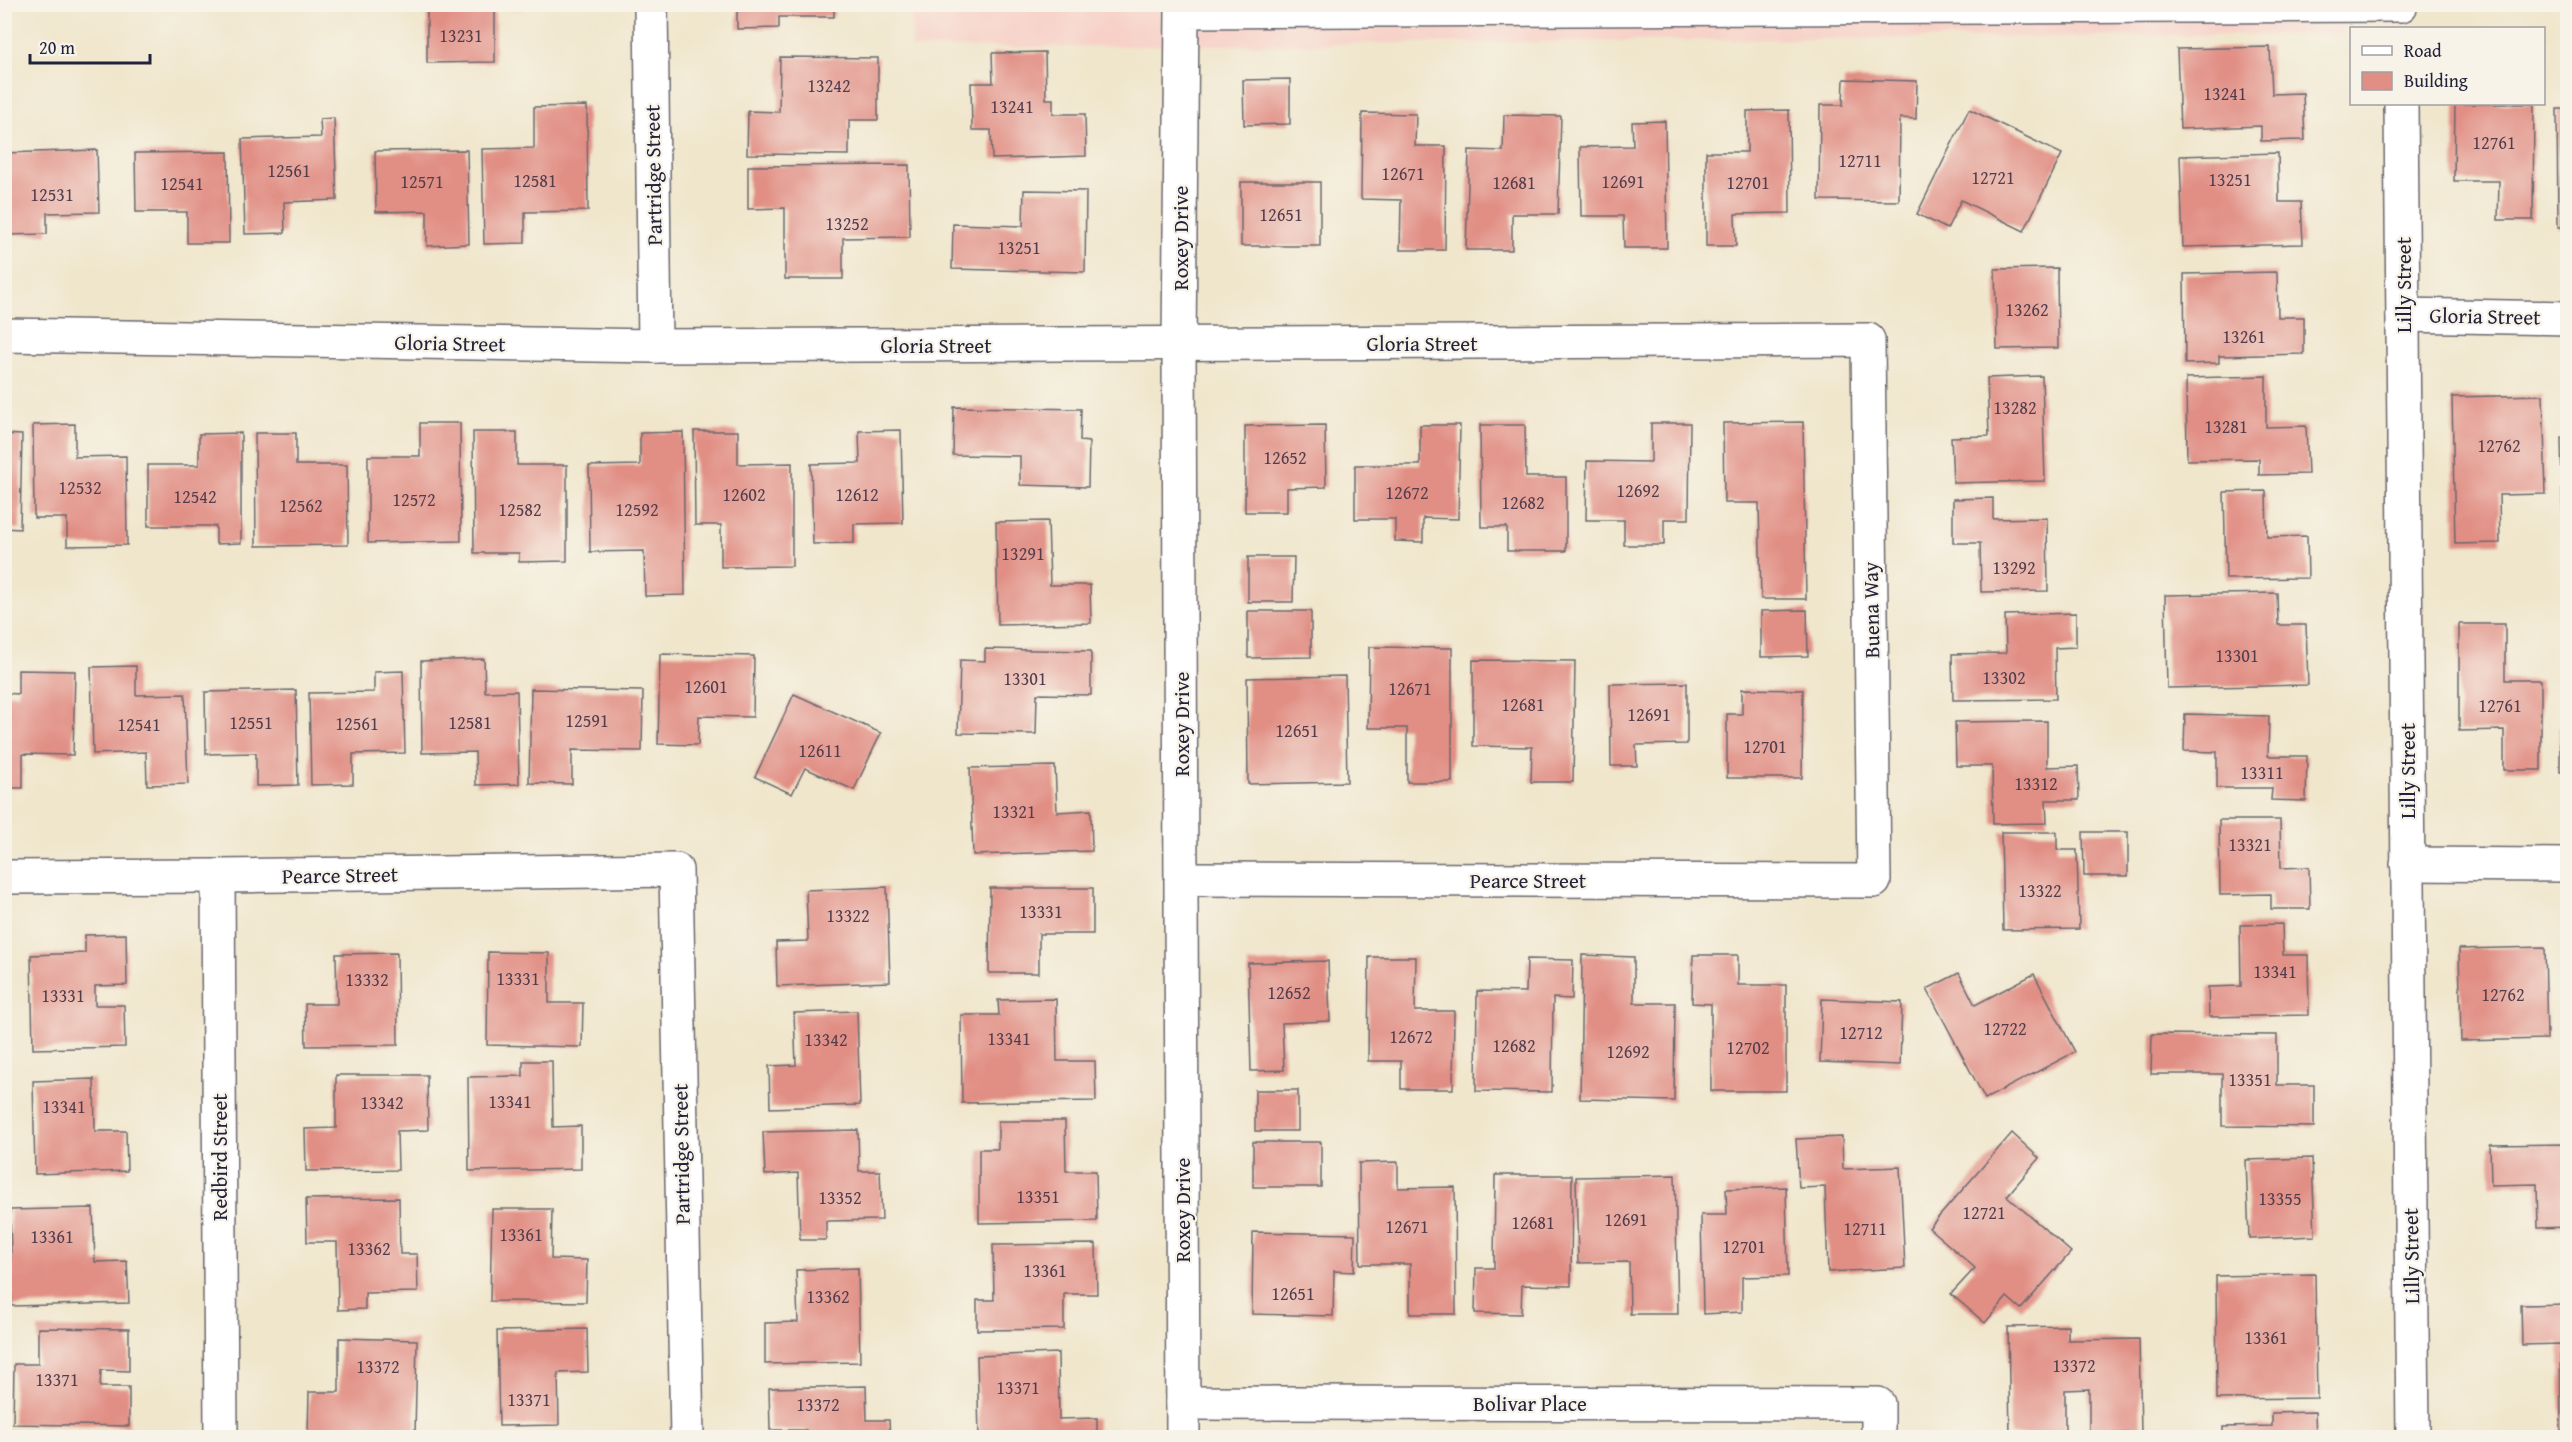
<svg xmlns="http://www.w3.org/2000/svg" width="2572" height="1442" viewBox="0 0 2572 1442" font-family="'Gentium Book Plus',serif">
  <rect width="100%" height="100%" fill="#f7f3e8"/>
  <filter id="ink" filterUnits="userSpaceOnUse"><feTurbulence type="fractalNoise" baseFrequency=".0167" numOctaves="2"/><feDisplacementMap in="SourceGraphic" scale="12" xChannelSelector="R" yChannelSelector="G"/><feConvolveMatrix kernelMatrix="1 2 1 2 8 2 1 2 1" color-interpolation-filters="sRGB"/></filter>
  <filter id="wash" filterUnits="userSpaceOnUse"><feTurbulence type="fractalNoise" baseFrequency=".008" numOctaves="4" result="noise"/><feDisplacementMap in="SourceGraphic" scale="24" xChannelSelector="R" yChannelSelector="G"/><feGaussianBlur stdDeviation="1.35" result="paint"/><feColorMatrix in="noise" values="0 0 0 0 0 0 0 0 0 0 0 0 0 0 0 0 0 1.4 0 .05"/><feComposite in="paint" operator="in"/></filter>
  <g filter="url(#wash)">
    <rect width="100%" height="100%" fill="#f0e6cc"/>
    <path fill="#f7d1c8" d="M912,4L2342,5L2343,34L912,48Z"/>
    <g id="blocks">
      <g fill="#e18e84">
        <path d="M427,4H522V9H495V62L427,63Z"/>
        <path d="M737,4H834V17H779V28L737,29Z"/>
        <path d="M2270,47L2272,94L2303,93L2305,140L2261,141V126L2180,129L2177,49Z"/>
        <path d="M1045,52L1046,99H1053V114H1085L1086,156L992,159L991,130H972L971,83H993L992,53Z"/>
        <path d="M780,57L878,58V120H849V155L747,154L748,111L779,112Z"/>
        <path d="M1290,79V124L1244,125L1243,80Z"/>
        <path d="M1844,79L1917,81L1916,119L1900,118L1899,201L1819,200L1820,105H1843Z"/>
        <path d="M2455,104H2534L2533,220H2498L2499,181H2454Z"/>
        <path d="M587,106L588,211L525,212V243L484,244L482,149L534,148V107Z"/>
        <path d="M1969,109L2062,154L2024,231L1961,200L1947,229L1917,214Z"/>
        <path d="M2557,109H2568V227H2558Z"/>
        <path d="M1789,110L1790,213L1735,214L1736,246H1706V152H1747V111Z"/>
        <path d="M1362,113L1416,114L1415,146H1446L1445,250H1400L1401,200L1361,199Z"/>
        <path d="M1504,115L1561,116L1558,214H1512V250H1466L1469,150L1503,151Z"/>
        <path d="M334,118L337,200L284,202L285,233L245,234L242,139L321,137L320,119Z"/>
        <path d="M1665,121L1667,248H1624L1623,216H1581L1580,147L1633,146L1632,122Z"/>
        <path d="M97,150L99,212L47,213V234L6,235L4,153Z"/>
        <path d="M467,150L469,244L427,246V211L376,212L375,151Z"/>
        <path d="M228,152L229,243H187V212H136L135,153Z"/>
        <path d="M2278,153L2279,202H2301L2303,244L2183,247L2180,156Z"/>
        <path d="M909,165L910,237L843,238V279H785V208L748,209V166Z"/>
        <rect x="1241" y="182" width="79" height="64"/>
        <path d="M1024,190L1086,191L1085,272L952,269L953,224L1023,226Z"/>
        <path d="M2057,268L2058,348L1997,349L1995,269Z"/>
        <path d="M2277,272L2278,317H2304V354L2219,356V363L2185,364L2184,274Z"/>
        <path d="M2042,376L2045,481L1953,483L1951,437L1989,436L1987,378Z"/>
        <path d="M2266,376V427L2306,426L2308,474L2259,475V459L2187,460L2186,378Z"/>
        <path d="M2543,395L2546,494L2499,495L2500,543L2455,544L2452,397Z"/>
        <path d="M954,407L1081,409L1080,441L1089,442L1088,487L1020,485V456L953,455Z"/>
        <path d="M1803,422L1806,599H1761L1759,503H1724L1723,423Z"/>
        <path d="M420,423H460L461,541L368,543V456H420Z"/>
        <path d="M1651,423H1690L1689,519H1664V545H1624V520H1586L1587,461L1651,462Z"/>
        <path d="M75,424V457L126,456L127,545L67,546V518H34L33,425Z"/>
        <path d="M1325,425L1326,487L1287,488V512H1245V426Z"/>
        <path d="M1420,425H1460L1458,519L1423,518V542L1395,541V519H1355V465H1420Z"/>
        <path d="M1480,425H1525L1526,477H1566V551H1507V527H1481Z"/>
        <path d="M901,430L903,523L854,524V543L813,544L811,464L860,463L859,431Z"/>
        <path d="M694,431H738V464L792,463V566L721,567V525H695Z"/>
        <path d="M473,432H517V465H567V561L519,562V553H474Z"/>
        <path d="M683,432L685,595L645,596L644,551L590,552L589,466L640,465V433Z"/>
        <path d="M241,433V543L216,544V526H148V465H199V434Z"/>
        <path d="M255,433H296V465H347L348,545L256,546Z"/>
        <path d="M4,434L22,435L20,529L4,528Z"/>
        <path d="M2561,438H2568V529H2563Z"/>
        <path d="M2266,491L2267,537L2307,536L2308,578L2226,579L2224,492Z"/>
        <path d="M1993,498V519L2047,518L2048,591L1981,592L1980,543H1953V499Z"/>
        <path d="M1048,521L1050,585H1090L1091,623L998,625L996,522Z"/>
        <path d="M1248,557H1294L1293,602H1248Z"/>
        <path d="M2277,593L2278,625H2306L2308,685L2167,688L2165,595Z"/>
        <path d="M1807,610L1808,656L1761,657V611Z"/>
        <path d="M1248,611H1311V657L1248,658Z"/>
        <path d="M2076,613V647L2055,648L2056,699L1953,700L1952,654L2006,653L2005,615Z"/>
        <path d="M2459,624H2505V680H2541V770H2504V730L2459,731Z"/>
        <path d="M1369,647L1452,648V782H1407V728H1368Z"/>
        <path d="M985,649L1091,651V695L1037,694L1036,734L958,733L960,660L985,661Z"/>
        <path d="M660,654L754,656L753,717L699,716L698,745L658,744Z"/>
        <path d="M484,659L485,692L517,691L519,784L476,785L475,752L422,753L421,661Z"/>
        <path d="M1473,660L1575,661L1573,782H1531L1532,747L1473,746Z"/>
        <path d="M136,666V695L185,694L188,784L147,785L146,752L93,754L91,667Z"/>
        <path d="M18,670L75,671L73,755L23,754V788H4V693L18,694Z"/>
        <path d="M403,671L405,753L353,754V784L311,785L309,693L374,692V672Z"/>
        <path d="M1345,676L1347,782L1248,784L1247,678Z"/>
        <path d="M1687,683V744L1636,745L1637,766H1611L1610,684Z"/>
        <path d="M531,689L643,691L642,751L572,750V784L529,783Z"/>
        <path d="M1742,689L1803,690L1802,778H1727V714H1742Z"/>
        <path d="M296,690L298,785L256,786V753L206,754L205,692Z"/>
        <path d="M794,694L881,733L854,790L805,768L792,794L755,777Z"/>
        <path d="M2185,714L2269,716L2268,756H2307L2306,801L2271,800L2272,788H2217V752L2184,751Z"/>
        <path d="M2047,721V767L2078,766L2079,800H2046L2047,823L1993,824L1992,766H1956L1955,722Z"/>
        <path d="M2568,727V772H2560V728Z"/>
        <path d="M1055,766L1057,812L1091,810L1092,851L973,855L970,768Z"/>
        <path d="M2219,820H2280L2281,868L2309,867L2310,909H2271V894L2220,895Z"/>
        <path d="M2001,832H2057V850H2077L2079,929L2003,930Z"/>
        <path d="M2083,832H2128V876H2084Z"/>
        <path d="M887,887L890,982L777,986L776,942L808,941L806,890Z"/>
        <path d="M990,888H1093V934H1039V973H989Z"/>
        <path d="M2282,924L2283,955H2308L2309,1015L2209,1017L2208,987L2241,986L2240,925Z"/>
        <path d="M126,934L127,985L95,986V1005H124L125,1047L33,1049L31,955L85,953V935Z"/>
        <path d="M2545,947L2547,1039L2461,1041L2459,949Z"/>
        <path d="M488,952L549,953V1003H583L582,1047L487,1045Z"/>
        <path d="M397,953L398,1045L306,1046L305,1004H337L336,954Z"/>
        <path d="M1582,955L1634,957V1003H1675L1674,1101L1580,1099Z"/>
        <path d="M1693,955H1738V985H1786V1091H1711V1004L1692,1003Z"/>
        <path d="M1369,957H1416L1415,1011H1454L1453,1089H1401V1061H1368Z"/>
        <path d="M1527,959L1573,960L1572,999L1553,998L1552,1092L1476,1091L1477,991L1526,992Z"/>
        <path d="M1328,961L1330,1021L1282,1023L1284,1070L1251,1071L1248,963Z"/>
        <path d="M1959,973L1975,1005L2034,974L2075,1052L1985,1099L1927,989Z"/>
        <path d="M2565,979H2568V994H2566Z"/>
        <path d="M1056,999L1057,1061H1095L1096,1101L962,1103L961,1015H999L998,1000Z"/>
        <path d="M1822,999L1902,1002L1900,1065L1820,1062Z"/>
        <path d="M857,1011L860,1105L770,1108L769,1066L796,1065L794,1013Z"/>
        <path d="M2152,1034L2277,1035V1085H2314V1127L2222,1126V1074H2151Z"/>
        <path d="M523,1061H552L553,1127L581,1126V1169L469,1171L468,1077L523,1076Z"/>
        <path d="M336,1075H427L428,1130L397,1131L398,1170L306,1171L305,1129L336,1128Z"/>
        <path d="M94,1079L95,1131H126L127,1171L35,1174L33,1081Z"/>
        <rect x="1255" y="1090" width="43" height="41"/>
        <path d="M998,1121H1065L1066,1171H1096L1097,1221L979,1223V1149H998Z"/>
        <path d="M858,1130L859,1171H880L882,1220L826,1221V1240H800L798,1173L765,1175L763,1132Z"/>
        <path d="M2012,1133L2039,1158L2007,1196L2071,1252L2021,1309L2007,1297L1985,1323L1951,1294L1975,1268L1929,1228Z"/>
        <path d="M1842,1137L1843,1169L1900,1167L1905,1268L1828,1272L1825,1187L1799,1188L1796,1139Z"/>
        <rect x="1253" y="1142" width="68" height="45"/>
        <path d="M2568,1144V1227L2538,1228L2537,1184L2491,1185L2490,1145Z"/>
        <path d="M2312,1158L2315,1236L2249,1239L2246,1160Z"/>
        <path d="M1398,1162V1188L1455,1187L1456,1314H1410V1264H1360L1359,1163Z"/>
        <path d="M1495,1175H1572L1571,1286L1522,1285L1521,1314L1475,1313L1476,1268H1494Z"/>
        <path d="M1675,1175L1678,1314H1630L1629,1262L1578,1263L1576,1177Z"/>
        <path d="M1786,1187L1788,1276L1742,1277V1312L1703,1314L1701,1215H1727L1726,1189Z"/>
        <path d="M399,1198L400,1254H417L418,1292L365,1293V1309L338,1310L337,1242H307L306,1199Z"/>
        <path d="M93,1208L95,1262L127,1261L129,1303L12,1306L10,1210Z"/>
        <path d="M492,1209H552L551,1259L587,1260L586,1302L490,1301Z"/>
        <path d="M1253,1232L1355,1234L1354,1272L1334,1271L1333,1316L1252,1314Z"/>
        <path d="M1096,1244L1097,1294H1064V1329L977,1330V1300H994L993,1245Z"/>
        <path d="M858,1268L860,1362L765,1364V1323L798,1322L796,1270Z"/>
        <path d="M2315,1274L2317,1398L2217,1399L2216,1276Z"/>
        <path d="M2568,1304V1434H2561L2560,1344L2522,1345L2521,1305Z"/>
        <path d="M2068,1326V1340L2139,1339L2141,1433L2089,1434V1389L2065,1390V1434L2010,1436L2008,1327Z"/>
        <path d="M38,1328L129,1329V1371L101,1370L100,1387H129V1426L13,1424L14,1364H38Z"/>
        <path d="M587,1329L588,1372L558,1373L559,1425L499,1426L497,1331Z"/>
        <path d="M339,1338L417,1340L415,1435L308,1433L309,1392H339Z"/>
        <path d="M1058,1353L1059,1419L1097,1418V1438H979L977,1356Z"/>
        <path d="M866,1386L867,1420H889L890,1438H806V1430H770L769,1388Z"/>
        <path d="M2315,1412L2316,1438H2223V1427L2272,1426V1413Z"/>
      </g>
    </g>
  </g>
  <g filter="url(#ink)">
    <use href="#blocks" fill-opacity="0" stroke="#6a676e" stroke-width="1.5"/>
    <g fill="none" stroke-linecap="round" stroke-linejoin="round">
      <g stroke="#6a676e" stroke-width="36">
        <g id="minor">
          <path d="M651,4L655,346"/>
          <path d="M2401,104L2413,1438"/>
          <path d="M2403,315L2568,318"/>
          <path d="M4,335L655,346L1868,340L1874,881L1182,879"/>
          <path d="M2407,864L2568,865"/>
          <path d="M218,876L221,1438"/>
          <path d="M4,877L218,876L676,870L687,1438"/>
          <path d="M1183,1403L1878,1404V1438"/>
          <path d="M1183,1438L1179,344L1182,11L2401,5"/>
        </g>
      </g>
      <use href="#minor" stroke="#fff" stroke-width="33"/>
    </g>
  </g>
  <g text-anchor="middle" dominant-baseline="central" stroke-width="4.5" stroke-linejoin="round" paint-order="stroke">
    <g font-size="18" fill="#523d4d">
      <text x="461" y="35">13231</text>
      <text x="829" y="85">13242</text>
      <text x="2225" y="93">13241</text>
      <text x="1012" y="106">13241</text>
      <text x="2494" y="142">12761</text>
      <text x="1860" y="160">12711</text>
      <text x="289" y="170">12561</text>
      <text x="1403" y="173">12671</text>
      <text x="1993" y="177">12721</text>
      <text x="2230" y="179">13251</text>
      <text x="535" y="180">12581</text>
      <text x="422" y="181">12571</text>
      <text x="1623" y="181">12691</text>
      <text x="1514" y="182">12681</text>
      <text x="1748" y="182">12701</text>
      <text x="182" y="183">12541</text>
      <text x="52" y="194">12531</text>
      <text x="1281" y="214">12651</text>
      <text x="847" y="223">13252</text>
      <text x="1019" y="247">13251</text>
      <text x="2027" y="309">13262</text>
      <text x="2244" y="336">13261</text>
      <text x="2015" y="407">13282</text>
      <text x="2226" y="426">13281</text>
      <text x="2499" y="445">12762</text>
      <text x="1285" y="457">12652</text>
      <text x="80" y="487">12532</text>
      <text x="1638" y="490">12692</text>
      <text x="1407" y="492">12672</text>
      <text x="744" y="494">12602</text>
      <text x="857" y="494">12612</text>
      <text x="195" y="496">12542</text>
      <text x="414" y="499">12572</text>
      <text x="1523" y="502">12682</text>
      <text x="301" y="505">12562</text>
      <text x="520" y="509">12582</text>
      <text x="637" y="509">12592</text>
      <text x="1023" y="553">13291</text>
      <text x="2014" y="567">13292</text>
      <text x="2237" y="655">13301</text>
      <text x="2004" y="677">13302</text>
      <text x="1025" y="678">13301</text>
      <text x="706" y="686">12601</text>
      <text x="1410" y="688">12671</text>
      <text x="1523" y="704">12681</text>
      <text x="2500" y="705">12761</text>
      <text x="1649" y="714">12691</text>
      <text x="587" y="720">12591</text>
      <text x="251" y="722">12551</text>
      <text x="470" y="722">12581</text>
      <text x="357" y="723">12561</text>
      <text x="139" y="724">12541</text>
      <text x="1297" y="730">12651</text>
      <text x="1765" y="746">12701</text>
      <text x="820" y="750">12611</text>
      <text x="2262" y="772">13311</text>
      <text x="2036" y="783">13312</text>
      <text x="1014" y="811">13321</text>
      <text x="2250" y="844">13321</text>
      <text x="2040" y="890">13322</text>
      <text x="1041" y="911">13331</text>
      <text x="848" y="915">13322</text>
      <text x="2275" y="971">13341</text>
      <text x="518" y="978">13331</text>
      <text x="367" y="979">13332</text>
      <text x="1289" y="992">12652</text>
      <text x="2503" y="994">12762</text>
      <text x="63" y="995">13331</text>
      <text x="2005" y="1028">12722</text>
      <text x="1861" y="1032">12712</text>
      <text x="1411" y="1036">12672</text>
      <text x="1009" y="1038">13341</text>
      <text x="826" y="1039">13342</text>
      <text x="1514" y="1045">12682</text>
      <text x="1748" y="1047">12702</text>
      <text x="1628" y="1051">12692</text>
      <text x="2250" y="1079">13351</text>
      <text x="510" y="1101">13341</text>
      <text x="382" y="1102">13342</text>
      <text x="64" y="1106">13341</text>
      <text x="1038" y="1196">13351</text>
      <text x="840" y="1197">13352</text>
      <text x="2280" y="1198">13355</text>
      <text x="1984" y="1212">12721</text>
      <text x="1626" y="1219">12691</text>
      <text x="1533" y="1222">12681</text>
      <text x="1407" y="1226">12671</text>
      <text x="1865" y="1228">12711</text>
      <text x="521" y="1234">13361</text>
      <text x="52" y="1236">13361</text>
      <text x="1744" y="1246">12701</text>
      <text x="369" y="1248">13362</text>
      <text x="1045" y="1270">13361</text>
      <text x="1293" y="1293">12651</text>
      <text x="828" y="1296">13362</text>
      <text x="2266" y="1337">13361</text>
      <text x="2074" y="1365">13372</text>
      <text x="378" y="1366">13372</text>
      <text x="57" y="1379">13371</text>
      <text x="1018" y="1387">13371</text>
      <text x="529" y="1399">13371</text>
      <text x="818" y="1404">13372</text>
    </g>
    <g font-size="21" fill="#22223b" stroke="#f7f3e8">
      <text transform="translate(653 175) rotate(-91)">Partridge Street</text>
      <text transform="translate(1180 238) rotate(-90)">Roxey Drive</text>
      <text transform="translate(2403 285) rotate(-90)">Lilly Street</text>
      <text transform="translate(2485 316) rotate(1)">Gloria Street</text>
      <text transform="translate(450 343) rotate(1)">Gloria Street</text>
      <text x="1422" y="343">Gloria Street</text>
      <text x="936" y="345">Gloria Street</text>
      <text transform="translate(1871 610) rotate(-91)">Buena Way</text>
      <text transform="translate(1181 724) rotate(-90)">Roxey Drive</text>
      <text transform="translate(2407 771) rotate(-90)">Lilly Street</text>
      <text transform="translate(340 875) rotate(-1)">Pearce Street</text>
      <text x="1528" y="880">Pearce Street</text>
      <text transform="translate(681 1154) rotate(-91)">Partridge Street</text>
      <text transform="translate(219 1157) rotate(-90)">Redbird Street</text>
      <text transform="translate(1182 1210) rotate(-90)">Roxey Drive</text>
      <text transform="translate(2411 1256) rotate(-91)">Lilly Street</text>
      <text x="1530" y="1403">Bolivar Place</text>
    </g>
  </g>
  <rect width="2572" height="1442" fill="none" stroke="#f7f3e8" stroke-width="24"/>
  <rect x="2350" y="27" width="195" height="78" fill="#f7f3e8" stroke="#a29fa3" stroke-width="1.5"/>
  <rect x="2362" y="46" width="30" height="9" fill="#ffffff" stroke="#a29fa3" stroke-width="1.5"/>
  <text x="2404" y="57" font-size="18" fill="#22223b">Road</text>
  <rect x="2362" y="72" width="30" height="18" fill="#e18e84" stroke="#a29fa3" stroke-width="1.5"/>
  <text x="2404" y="87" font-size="18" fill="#22223b">Building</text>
  <path d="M30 54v9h120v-9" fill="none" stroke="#22223b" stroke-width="3"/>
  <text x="39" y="54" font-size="18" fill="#22223b" stroke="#f7f3e8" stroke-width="4.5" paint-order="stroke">20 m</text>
</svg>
